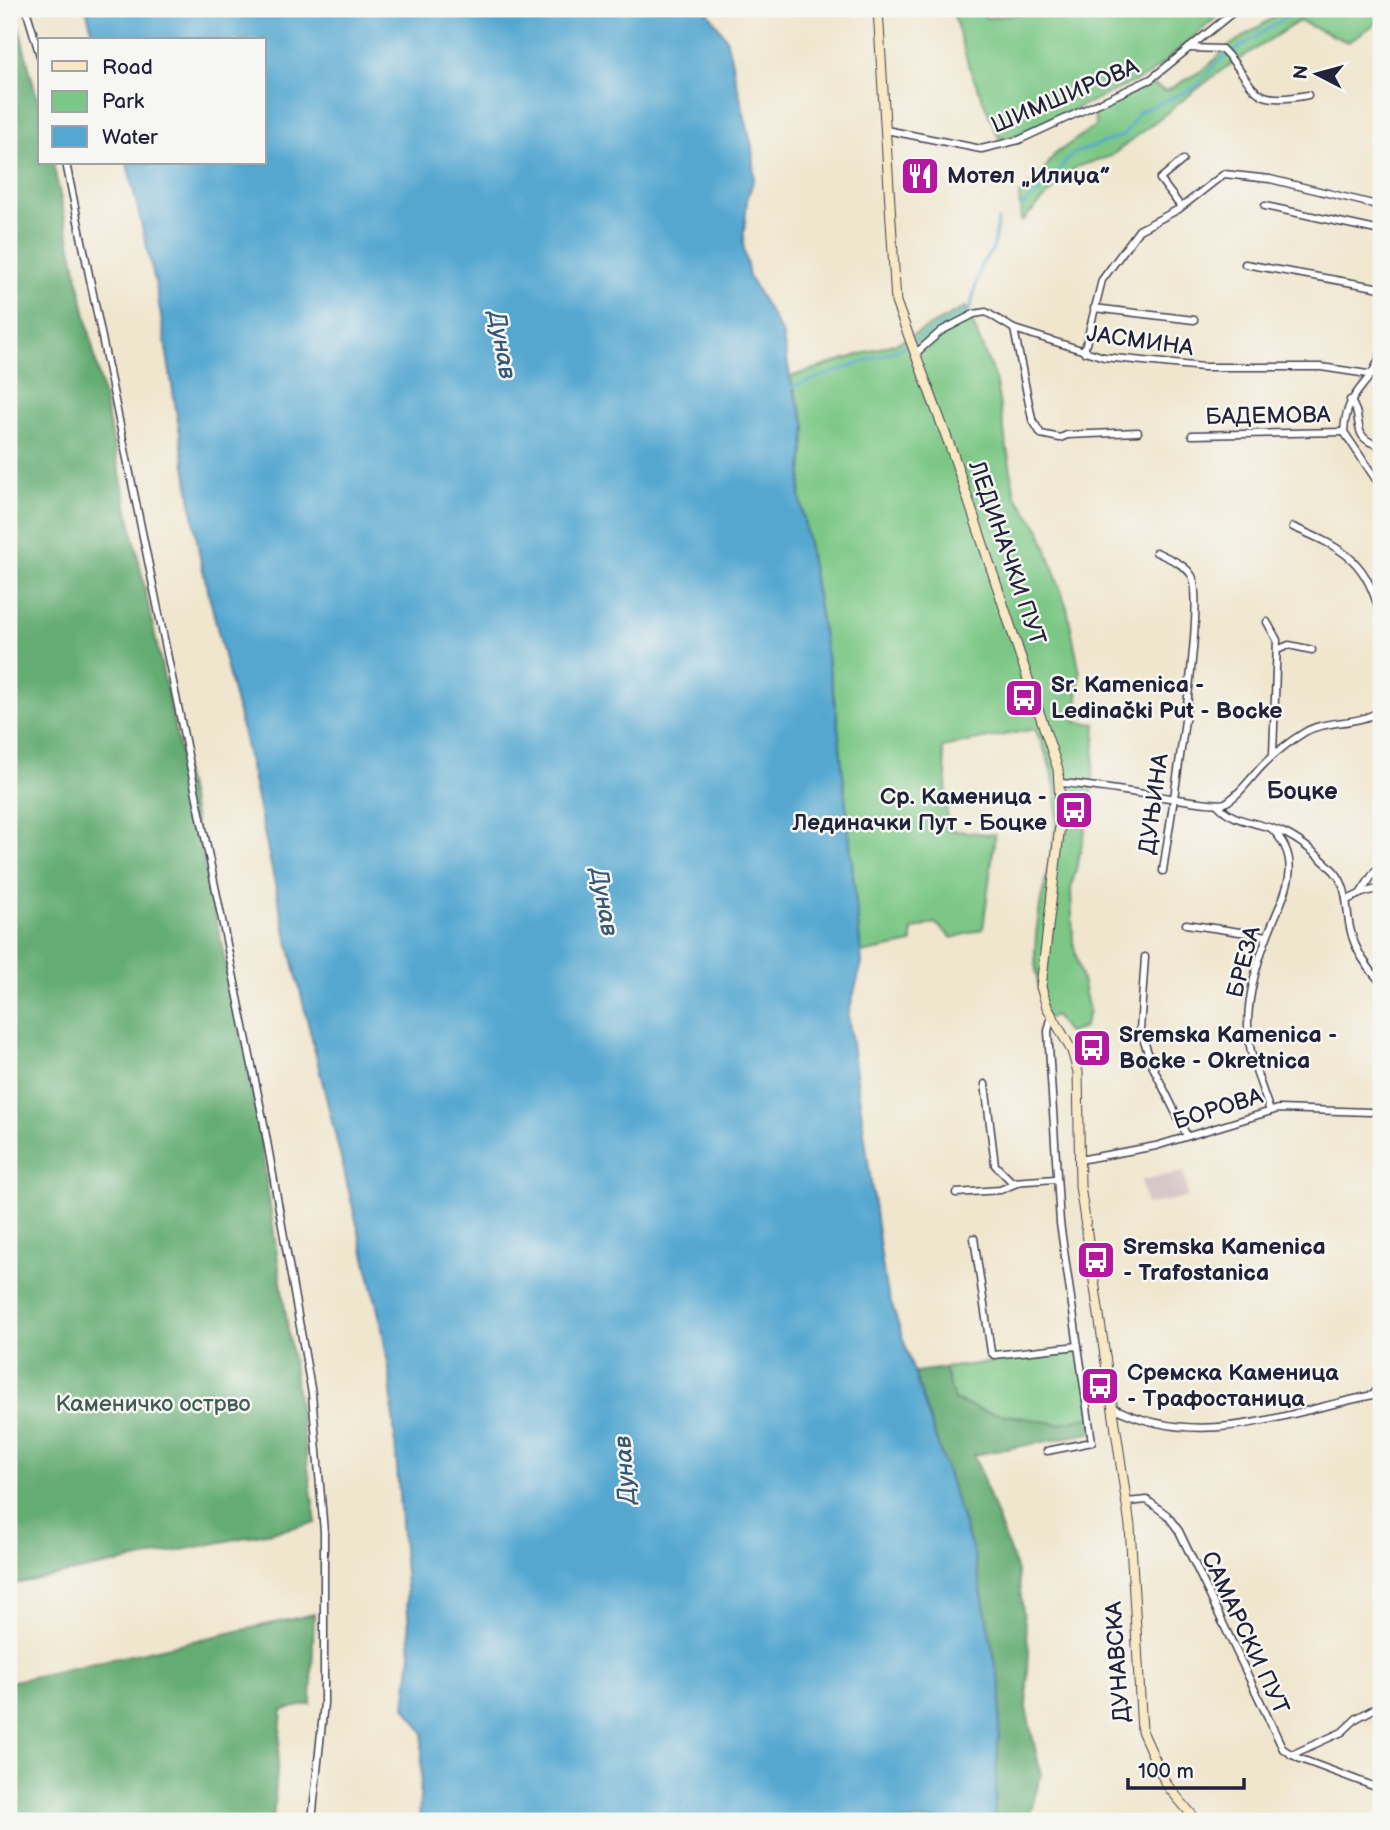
<svg xmlns="http://www.w3.org/2000/svg" width="1390" height="1830" viewBox="0 0 1390 1830" font-family="'Balsamiq Sans',sans-serif">
  <rect width="100%" height="100%" fill="#f6f6f2"/>
  <filter id="ink" filterUnits="userSpaceOnUse"><feTurbulence type="fractalNoise" baseFrequency=".0143" numOctaves="2"/><feDisplacementMap in="SourceGraphic" scale="14" xChannelSelector="R" yChannelSelector="G"/><feConvolveMatrix kernelMatrix="1 2 1 2 8 2 1 2 1" color-interpolation-filters="sRGB"/></filter>
  <filter id="wash" filterUnits="userSpaceOnUse"><feTurbulence type="fractalNoise" baseFrequency=".00686" numOctaves="4" result="noise"/><feDisplacementMap in="SourceGraphic" scale="28" xChannelSelector="R" yChannelSelector="G"/><feGaussianBlur stdDeviation="1.57" result="paint"/><feColorMatrix in="noise" values="0 0 0 0 0 0 0 0 0 0 0 0 0 0 0 0 0 1.4 0 .05"/><feComposite in="paint" operator="in"/></filter>
  <g filter="url(#wash)">
    <rect width="100%" height="100%" fill="#f0e6ce"/>
    <path fill="#d2bfbf" d="M1184,1172L1188,1197L1146,1205L1141,1180Z"/>
    <g fill="#7bc785" stroke="#4e7460" stroke-width="2">
      <path d="M952,9H980L986,18L1036,12L1037,9H1226L1149,75L1012,138H999L969,67Z"/>
      <path d="M1286,9H1381V20L1348,42L1299,21L1219,72L1111,156L1076,167L1021,222L1019,194L1037,181L1054,155L1096,125L1093,110L1152,84L1166,91L1206,68L1229,46Z"/>
      <path d="M966,307L995,378L1015,495L1040,530L1067,608L1080,673L1076,722L1096,724L1091,806L1071,889L1073,942L1089,1011L1084,1028L1068,1033L1055,1016L1045,1020C1040,997 1035,974 1035,950C1039,860 1082,821 1035,729L942,747L946,773L947,830L995,835L983,929L952,938L935,923L912,930V943L861,953L837,715L800,496L806,425L790,377L902,341Z"/>
      <path d="M1083,1351L1093,1416L1059,1424L983,1411L953,1400L944,1368Z"/>
    </g>
    <g fill="#64ac72" stroke="#436756" stroke-width="2">
      <path d="M16,17L40,110V163H53L254,1095L316,1523L9,1585V18Z"/>
      <path d="M944,1368L954,1400L983,1411L1059,1424L1093,1416L1096,1432L974,1455L1017,1571L1029,1650L1026,1708L1041,1775L1028,1821H994L1001,1691L974,1555L914,1372Z"/>
      <path d="M314,1614L311,1704L282,1710L273,1821H9V1682Z"/>
    </g>
    <path fill="#54a7d0" stroke="#3b6486" stroke-width="2" d="M86,9H706L726,38L752,147L754,178L747,200L743,243L749,277L782,333L792,387L806,425L800,496L837,715L862,963L848,1015L885,1284L974,1555L1001,1691L994,1821H419L423,1732L405,1706L411,1654L390,1375L381,1323L281,912L242,729L200,558L156,286L127,163H264V40H95Z"/>
    <g fill="none" stroke-linecap="round" stroke-linejoin="round">
      <g stroke="#54a7d0" stroke-width="2.5">
        <path d="M1021,207L1046,186L1072,154L1124,135L1139,112L1194,88L1219,61L1298,9"/>
        <path d="M792,387L900,349L970,309L981,265L993,249L998,220"/>
      </g>
    </g>
  </g>
  <g filter="url(#ink)">
    <g fill="none" stroke-linecap="round" stroke-linejoin="round">
      <g stroke="#413f51" stroke-width="9">
        <g id="street">
          <path d="M26,9L40,56"/>
          <path d="M1189,48L1222,49C1258,85 1245,107 1308,95"/>
          <path d="M886,130L981,149L1019,140L1151,79L1237,9"/>
          <path d="M66,163L263,1119L312,1394L324,1532V1703L312,1821"/>
          <path d="M1265,206L1381,231"/>
          <path d="M1181,207L1160,179L1183,160"/>
          <path d="M1245,264L1381,288"/>
          <path d="M1094,308L1194,320"/>
          <path d="M1014,329L1032,419L1041,434L1060,438L1067,435L1138,432"/>
          <path d="M1084,352L1102,280L1139,230L1179,209L1224,174L1270,179L1381,206"/>
          <path d="M915,354L941,331L974,314L986,312L1014,329L1104,357L1203,367H1321L1381,376"/>
          <path d="M1381,354C1370,388 1346,389 1344,432L1381,487"/>
          <path d="M1350,400C1366,420 1348,438 1381,446"/>
          <path d="M1192,435L1344,432"/>
          <path d="M1293,527C1345,549 1368,561 1381,619"/>
          <path d="M1156,552C1168,558 1185,564 1192,576C1207,605 1169,826 1163,871"/>
          <path d="M1267,622L1277,640L1273,755"/>
          <path d="M1277,650L1289,645L1312,650"/>
          <path d="M1060,783C1088,783 1214,808 1225,803C1240,795 1251,777 1263,765C1275,753 1290,741 1305,732C1327,719 1363,726 1381,709"/>
          <path d="M1218,805C1235,824 1261,822 1282,832C1301,840 1319,856 1334,871C1350,889 1345,911 1351,932C1355,950 1369,970 1381,982"/>
          <path d="M1362,893L1381,888"/>
          <path d="M1347,900L1360,894L1375,871"/>
          <path d="M1186,924L1267,936"/>
          <path d="M1145,957L1140,1030L1153,1067L1187,1136"/>
          <path d="M985,1084L995,1165L1012,1182L1056,1179"/>
          <path d="M1270,1111C1260,1082 1247,1052 1248,1021C1249,993 1257,963 1267,937C1281,898 1308,864 1271,828"/>
          <path d="M1079,1160L1156,1146L1278,1109L1370,1112"/>
          <path d="M956,1193L1000,1190L1017,1183"/>
          <path d="M974,1238L991,1352L994,1355L1078,1346"/>
          <path d="M1114,1408C1202,1451 1283,1413 1373,1395L1381,1384"/>
          <path d="M1047,1451L1092,1442L1060,1223L1048,1031L1052,1015"/>
          <path d="M1127,1502L1147,1500L1167,1515L1179,1531L1283,1749L1298,1758L1381,1789"/>
          <path d="M1291,1755L1342,1732L1357,1718L1381,1705"/>
        </g>
      </g>
      <g stroke="#413f51" stroke-width="11">
        <path id="secondary" d="M878,9L896,302L954,457L1058,769L1061,817L1041,987L1047,1007L1072,1051L1078,1072L1080,1186L1130,1526L1142,1731L1166,1784L1197,1821"/>
      </g>
      <use href="#street" stroke="#fff" stroke-width="6"/>
      <use href="#secondary" stroke="#f8e8c3" stroke-width="9"/>
    </g>
  </g>
  <defs>
    <g id="restaurant-square" transform="scale(2.0125)"><rect x="-9" y="-9" width="18" height="18" rx="4" fill="#b5179e" stroke="#f6f6f2"/><path d="M-5-6h1v4h1v-4h1v4h1v-4h1v5L-1.5 .5V6h-2V.5L-5-1ZM5-6V6H3V1.5H1.5Q1.5-4 5-6Z" fill="#fff"/></g>
    <g id="bus-square" transform="scale(2.0125)"><rect x="-9" y="-9" width="18" height="18" rx="4" fill="#b5179e" stroke="#f6f6f2"/><path d="M-5-6H5V4H4V6H2V4H-2V6H-4V4H-5ZM-3.5-4V0h7V-4ZM-3.5 1.2v1.5H-2V1.2ZM2 1.2v1.5H3.5V1.2Z" fill="#fff"/></g>
  </defs>
  <g fill-rule="evenodd">
    <use href="#restaurant-square" x="920" y="176"/>
    <use href="#bus-square" x="1024" y="698"/>
    <use href="#bus-square" x="1074" y="810"/>
    <use href="#bus-square" x="1092" y="1048"/>
    <use href="#bus-square" x="1096" y="1260"/>
    <use href="#bus-square" x="1100" y="1386"/>
  </g>
  <g text-anchor="middle" dominant-baseline="central" stroke-width="5" stroke-linejoin="round" paint-order="stroke">
    <g font-size="23" fill="#22223b" stroke="#f6f6f2">
      <text transform="translate(1065 96) rotate(-23)">ШИМШИРОВА</text>
      <text transform="translate(1140 341) rotate(8)">ЈАСМИНА</text>
      <text transform="translate(1268 416) rotate(-1)">БАДЕМОВА</text>
      <text transform="translate(1007 553) rotate(71)">ЛЕДИНАЧКИ ПУТ</text>
      <text transform="translate(1154 804) rotate(-82)">ДУЊИНА</text>
      <text transform="translate(1244 962) rotate(-75)">БРЕЗА</text>
      <text transform="translate(1218 1109) rotate(-17)">БОРОВА</text>
      <text transform="translate(1245 1633) rotate(65)">САМАРСКИ ПУТ</text>
      <text transform="translate(1118 1662) rotate(-94)">ДУНАВСКА</text>
    </g>
    <g font-size="23" font-weight="bold" fill="#22223b" stroke="#f6f6f2" text-anchor="start">
      <text x="947" y="176">Мотел „Илиџа”</text>
      <text x="1051" y="685">Sr. Kamenica -<tspan x="1051" dy="26">Ledinački Put - Bocke</tspan></text>
      <text x="1047" y="797" text-anchor="end">Ср. Каменица -<tspan x="1047" dy="26">Лединачки Пут - Боцке</tspan></text>
      <text x="1119" y="1035">Sremska Kamenica -<tspan x="1119" dy="26">Bocke - Okretnica</tspan></text>
      <text x="1123" y="1247">Sremska Kamenica<tspan x="1123" dy="26">- Trafostanica</tspan></text>
      <text x="1127" y="1373">Сремска Каменица<tspan x="1127" dy="26">- Трафостаница</tspan></text>
    </g>
    <g font-size="23" fill="#415c55" stroke="#f6f6f2">
      <text x="153" y="1404">Каменичко острво</text>
    </g>
    <g font-size="24" font-style="italic" fill="#365777" stroke="#f6f6f2">
      <text transform="translate(502 345) rotate(80)">Дунав</text>
      <text transform="translate(604 902) rotate(80)">Дунав</text>
      <text transform="translate(625 1470) rotate(-94)">Дунав</text>
    </g>
    <g font-size="24" font-weight="bold" fill="#22223b" stroke="#f6f6f2">
      <text x="1302" y="791">Боцке</text>
    </g>
  </g>
  <rect width="1390" height="1830" fill="none" stroke="#f6f6f2" stroke-width="35"/>
  <rect x="38" y="38" width="228" height="126" fill="#f6f6f2" stroke="#a1a1a9" stroke-width="2"/>
  <rect x="52" y="61" width="35" height="10" fill="#f8e8c3" stroke="#a1a1a9" stroke-width="2"/>
  <text x="102" y="74" font-size="21" fill="#22223b">Road</text>
  <rect x="52" y="91" width="35" height="21" fill="#7bc785" stroke="#a1a1a9" stroke-width="2"/>
  <text x="102" y="108" font-size="21" fill="#22223b">Park</text>
  <rect x="52" y="126" width="35" height="21" fill="#54a7d0" stroke="#a1a1a9" stroke-width="2"/>
  <text x="102" y="144" font-size="21" fill="#22223b">Water</text>
  <g transform="translate(1317 74) rotate(276)" stroke="#f6f6f2" stroke-width="5" paint-order="stroke">
  <path d="M0-5L12 26L0 18L-12 26Z" fill="#22223b"/>
  <text y="-10" font-size="19" font-weight="bold" text-anchor="middle" fill="#22223b">N</text>
  </g>
  <path d="M1128 1778v10h116v-10" fill="none" stroke="#22223b" stroke-width="3.5"/>
  <text x="1138" y="1778" font-size="21" fill="#22223b" stroke="#f6f6f2" stroke-width="5" paint-order="stroke">100 m</text>
</svg>
